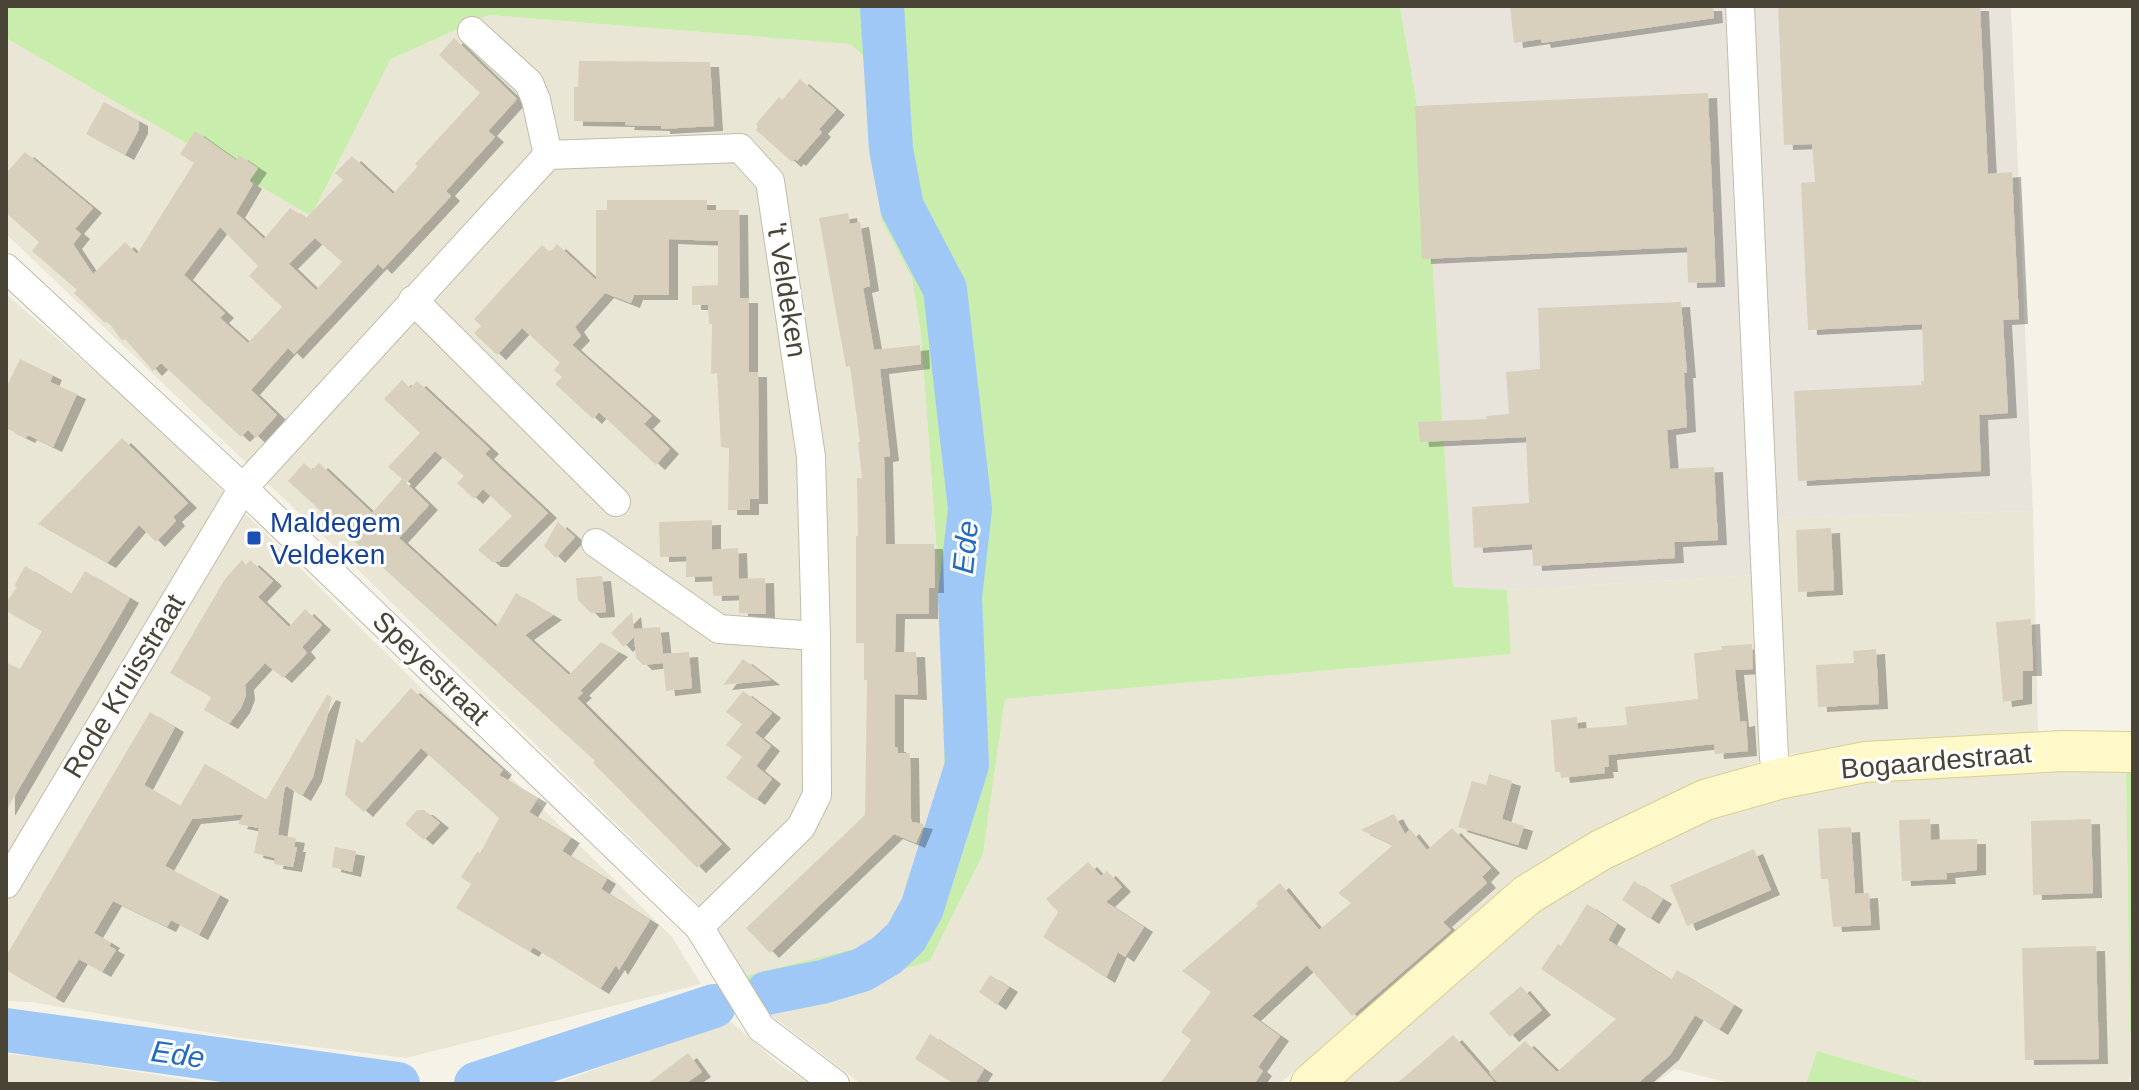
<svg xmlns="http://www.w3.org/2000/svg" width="2139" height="1090" viewBox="0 0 2139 1090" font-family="Arial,sans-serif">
  <defs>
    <filter id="shadow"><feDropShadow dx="9" dy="5" stdDeviation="0" flood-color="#0004"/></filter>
  </defs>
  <rect width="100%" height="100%" fill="#f5f3e8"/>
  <g fill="#eae6d5">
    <path d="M489,15L850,44L867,59L881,219L912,278L921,334L940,596L944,768L890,940L744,976L699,905L342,554L6,234V38L311,216L391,59Z"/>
    <path d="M6,294L156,425L672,937L701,984L406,1058L241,1038L31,1002L6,1001Z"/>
    <path d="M2033,511L2038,733L1791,754L1752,764L1628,814L1567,849L1467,924L1279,1084H861L767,1012L930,961L983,854L1005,699L1510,654L1507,590L1756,575L1755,518Z"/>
    <path d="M1971,770H2126L2130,1032H2133V1071L2128,1084H1931L1817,1051L1806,1084H1733L1675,1069L1654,1084H1338L1554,899L1631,851L1699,819L1855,777Z"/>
    <path d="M729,1020L779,1064L810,1084H555Z"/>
    <path d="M6,1054L50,1058L213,1084H6Z"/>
  </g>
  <path fill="#e8e4dc" d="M1400,6H2011L2033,511L1756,518L1757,575L1507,590L1453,588L1426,157Z"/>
  <g fill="#c8edad">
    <path d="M6,6H1400L1426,157L1453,587L1507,590L1511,654L1005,699L983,854L930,961L767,1012L744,976L890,940L944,768L940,596L921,334L912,278L881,219L867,59L850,44L489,15L391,59L311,216L6,38Z"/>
    <path d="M2126,770H2133V1032H2130Z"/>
    <path d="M1817,1051L1931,1084H1806Z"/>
  </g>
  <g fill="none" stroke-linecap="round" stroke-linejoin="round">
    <g stroke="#9fc8f7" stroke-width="44">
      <path d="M767,993L822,982L862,970L887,955L906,937L922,908L967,765L960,597L970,509L945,289L902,207L891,149L882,6"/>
      <path d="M6,1030L398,1084"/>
      <path d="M476,1084L714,1006"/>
    </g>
  </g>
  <g fill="#d8d0bc" fill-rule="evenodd" filter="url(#shadow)">
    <path d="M1510,6H1713L1714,18L1542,43L1541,39L1514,43Z"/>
    <path d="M1778,6H1980L1988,174L2012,172L2019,319L2003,320L2008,413L1979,415L1981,471L1798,481L1794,391L1922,385L1921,381H1924L1922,324L1808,330L1801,183L1815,182L1812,144L1784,145Z"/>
    <path d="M454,38L517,99L488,131L495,137L446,191L451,196L383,269L378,264L294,354L288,348L251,390L277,415L256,438L248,430L241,437L161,363L153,371L125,339L122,341L108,321L105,323L74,293L77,290L32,251L39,242L6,213V173L25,152L93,208L75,229L81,234L73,244L93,274L125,242L137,254L194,163L180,154L195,131L236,160L239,155L258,168L249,181L253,184L236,213L264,239L290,208L306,218L343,180L335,173L352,156L393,194L418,166L415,164L480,93L439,55ZM220,227L258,266L249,276L282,307L248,343L220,318L225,313L184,275ZM315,238L342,262L316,290L289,264Z"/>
    <path d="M579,61L710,62L714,126L661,129V126L625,125L626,122L574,121V87H578Z"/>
    <path d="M800,79L836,110L819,129L822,132L797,161L795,159L792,162L756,130L758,127L756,124L779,97L782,100Z"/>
    <path d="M1708,93L1716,282L1688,283L1687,247L1422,259L1415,106Z"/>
    <path d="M104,102L139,121V129L125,155L86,134Z"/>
    <path d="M607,200H707V210H739L740,298H749V372H758L759,499H750V510H728L729,448L721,447L717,373L711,374L712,324H709L708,305H692V286L718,285V241L669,239V295H634L631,303L605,293L575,327L581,336L572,345L652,416L644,424L670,449L656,465L599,412L593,419L555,384L562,377L554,370L560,363L522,328L497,355L474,333L481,326L474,319L542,245L550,252L557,244L596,280V210H607Z"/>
    <path d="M848,213L850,224L860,222L870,286L863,288L874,350L920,345L921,364L880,369L890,456L884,457L886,544H934L935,588H929V614H896L895,652H916L918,695L895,694V747H897L898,753H910L911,819L912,822L924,824L916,843L894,834L770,953L746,928L865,815L867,680H864V643H856V536H858L857,478H862L858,442H860L850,366L846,367L819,218Z"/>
    <path d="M1681,302L1687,373H1684L1687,427L1667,430L1670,469L1714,467L1718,540L1674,542L1675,558L1533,566L1532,544L1474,548L1472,507L1529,503L1526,437L1420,442L1418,422L1487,419L1486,416L1509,414L1506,372L1540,369L1538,308Z"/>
    <path d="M20,359L53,375L50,382L77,394L53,447L28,435L26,438L6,428V388Z"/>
    <path d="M402,380L410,388L417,381L490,449L485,454L548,513L499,562H492L478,550L512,516L483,489L474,499L457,483L464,476L435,451L406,483L429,505L399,538L496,627L516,593L553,615L525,635L569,675L601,642L619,652L580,691L583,693L577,698L722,844L697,868L593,763L595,761L288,481L304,463L312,470L319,463L372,513L402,479L388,467L420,433L384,399Z"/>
    <path d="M122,438L188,503L173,517L176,521L156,542L139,525L107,563L38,524Z"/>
    <path d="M712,520V550L738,548L739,579L765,578L766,614L739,613V595L713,596L712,576L686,577V556L660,557L659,522Z"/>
    <path d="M558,522L575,537L556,558L544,546Z"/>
    <path d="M1831,528L1834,590L1798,592L1796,530Z"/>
    <path d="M242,560L246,565L250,560L273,581L258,597L289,627L305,609L322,625L302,647L307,653L283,678L265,663L245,685L246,695L241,708L229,724L204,710L211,697L170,673L225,579Z"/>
    <path d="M25,566L71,594L85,571L130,598L6,811V662L20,669L42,631L6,611V603L17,587L14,586Z"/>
    <path d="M602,576L606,612L591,613L578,600L576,578Z"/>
    <path d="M632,612L634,629L660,627L663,654L689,652L692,688L666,691L663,663L643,665L636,658L634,637L624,647L611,633Z"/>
    <path d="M2031,619L2033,671H2023V699L2003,702L1996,622Z"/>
    <path d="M1752,644L1753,669L1735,670L1740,722L1746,721L1748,751L1715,754L1714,744L1608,755L1609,767H1604L1605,773L1561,778L1560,772H1555L1551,720L1577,717L1578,729L1627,725L1625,707L1698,699L1694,653L1722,650L1721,646Z"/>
    <path d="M1876,649L1879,704L1818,707L1816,665L1854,663L1853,651Z"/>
    <path d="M743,659L771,680L723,685Z"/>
    <path d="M411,688L503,770L499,775L538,798L529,812L571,838L562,851L607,879L601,889L650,920L619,970L616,965L600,989L533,947L530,952L456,908L471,884L461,877L477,852L480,853L499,818L421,748L364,812L345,795L356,738L362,743Z"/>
    <path d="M743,691L772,713L755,733L771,746L756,766L772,779L756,800L726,778L742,757L726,745L742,724L726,712Z"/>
    <path d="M327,695L332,697L313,777L302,796L285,785L278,835L296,838L294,847H297L293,867L274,864L275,858L254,853L259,828L238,824L244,814L192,819L165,866L220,895L199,935L171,920L167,927L113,901L94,933L111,943L109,946L116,950L102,972L79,959L55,998L6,970V956L150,712L175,727L144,785L180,806L205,764L266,800Z"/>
    <path d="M1489,774L1512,781L1502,819L1524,826L1518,845L1458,827L1472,781L1486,785Z"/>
    <path d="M417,810H424L440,823L424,840L405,824Z"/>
    <path d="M1394,814L1405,834L1410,829L1427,850L1452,828L1491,868L1482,877L1487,883L1443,922L1451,930L1352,1016L1307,965L1252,1016L1280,1036L1258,1067L1263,1071L1254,1084H1160L1191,1040L1181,1032L1211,992L1182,971L1258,906L1256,903L1280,883L1319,930L1351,903L1338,893L1393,845L1361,830Z"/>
    <path d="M1930,819L1931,840L1977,839V870L1946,873L1947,879L1902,881L1899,820Z"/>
    <path d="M2091,819L2093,893L2033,895L2031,821Z"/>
    <path d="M1851,827L1855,894L1869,893L1871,925L1833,927L1828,879H1821L1818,829Z"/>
    <path d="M335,847L356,851L352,872L332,867Z"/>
    <path d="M1754,849L1771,890L1687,926L1670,885Z"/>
    <path d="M1088,862L1101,876L1107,871L1122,887L1106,902L1144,927L1125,957L1118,952L1106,978L1043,937L1058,912L1046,899Z"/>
    <path d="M1634,881L1663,899L1650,919L1622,900Z"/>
    <path d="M1587,904L1617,924L1608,940L1671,980L1677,970L1734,1005L1719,1030L1695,1015L1670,1055L1637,1084H1499L1489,1073L1525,1041L1557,1072L1616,1019L1541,969L1558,944L1561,946Z"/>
    <path d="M2096,946L2099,1059L2025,1060L2022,948Z"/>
    <path d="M990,975L1009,987L997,1005L979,992Z"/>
    <path d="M1521,986L1542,1010L1510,1037L1489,1013Z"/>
    <path d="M930,1034L984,1069L975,1084H954L915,1059Z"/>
    <path d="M1453,1035L1496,1084H1396L1422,1062Z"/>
    <path d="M688,1053L702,1072L685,1084H647Z"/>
  </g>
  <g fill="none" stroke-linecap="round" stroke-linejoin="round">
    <g stroke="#c2bca9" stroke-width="30">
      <g id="street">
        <path d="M1740,6L1774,758L1779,779"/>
        <path d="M472,31L529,83L536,100L548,155"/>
        <path d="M6,268L243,488L699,927L761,1028L835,1084"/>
        <path d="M413,300L616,502"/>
        <path d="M596,543L719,629L816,636"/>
        <path d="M6,884L243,488L548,155L740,148L770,181L811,457L816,636L817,795L801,827L699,927"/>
      </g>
    </g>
    <g stroke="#d9cf93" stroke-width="42">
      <path id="secondary" d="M1311,1084L1527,895L1601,850L1705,800L1779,779L1865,762L2063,751L2133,752"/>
    </g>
    <use href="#street" stroke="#fff" stroke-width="28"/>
    <use href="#secondary" stroke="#fff8c8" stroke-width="40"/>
  </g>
  <rect fill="#1a4fb4" stroke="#fff" stroke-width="3" x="246" y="530" width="16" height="16" rx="4"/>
  <g text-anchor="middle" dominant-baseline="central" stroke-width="6" stroke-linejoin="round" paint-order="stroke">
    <g font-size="28" fill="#494435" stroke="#fff">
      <text transform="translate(787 290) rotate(81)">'t Veldeken</text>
      <text transform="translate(431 668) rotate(44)">Speyestraat</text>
      <text transform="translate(124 686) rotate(-59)">Rode Kruisstraat</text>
      <text transform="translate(1936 761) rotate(-5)">Bogaardestraat</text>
    </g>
    <g font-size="28" fill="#164399" stroke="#fff" text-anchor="start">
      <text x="270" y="522">Maldegem<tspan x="270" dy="32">Veldeken</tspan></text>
    </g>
    <g font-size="30" font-style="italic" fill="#246bc0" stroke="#fff">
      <text transform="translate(965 547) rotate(-84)">Ede</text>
      <text transform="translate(178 1054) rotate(8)">Ede</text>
    </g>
  </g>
  <rect width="2139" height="1090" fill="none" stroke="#494435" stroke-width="16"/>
</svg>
